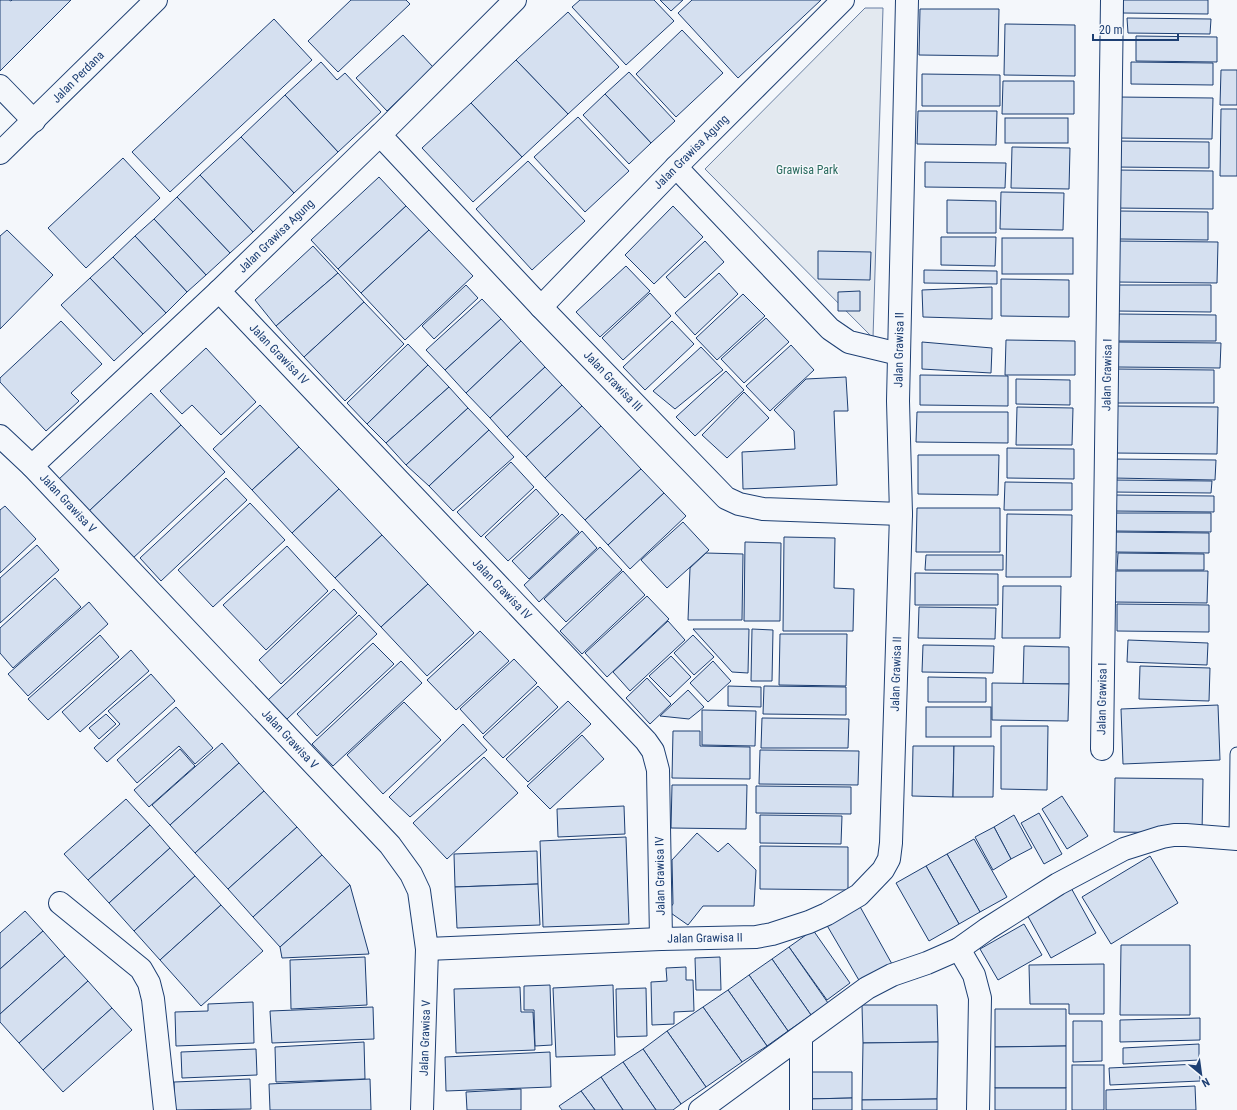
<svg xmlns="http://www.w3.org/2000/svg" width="1237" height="1110" viewBox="0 0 1237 1110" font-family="'Roboto Condensed',sans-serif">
  <rect width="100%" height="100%" fill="#f4f7fb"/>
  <path fill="#e3e9f0" stroke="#687fa3" d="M865,8H883L873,338L705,169Z"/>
  <g fill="#d5e0f0" stroke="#1d3f73">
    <path d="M0,0H9L11,1L12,0H71L0,71Z"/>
    <path d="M351,0H406L410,4L338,72L308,41Z"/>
    <path d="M580,0H654L674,21L626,65L572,7Z"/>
    <path d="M660,0H683L671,11Z"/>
    <path d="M692,0H821L738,78L678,13Z"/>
    <path d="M1123,0H1208V14L1123,13Z"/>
    <path d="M920,9H999L998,56L919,55Z"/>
    <path d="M568,12L619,67L568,114L516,60Z"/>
    <path d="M1127,18L1211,19L1210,34L1128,33Z"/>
    <path d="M274,19L312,60L170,192L132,152Z"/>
    <path d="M1005,24L1075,25V76L1004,75Z"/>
    <path d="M682,30L723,73L676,117L636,74Z"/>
    <path d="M403,35L433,67L387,111L356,78Z"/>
    <path d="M1136,36L1217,37V62L1136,61Z"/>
    <path d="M516,60L568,114L522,157L471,103Z"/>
    <path d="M321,62L337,80L345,73L381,112L338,152L285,95Z"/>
    <path d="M1131,62L1213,63V85L1131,84Z"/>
    <path d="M1221,70H1237V105H1220Z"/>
    <path d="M629,72L675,121L651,143L605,94Z"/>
    <path d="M922,74L1000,75V106H922Z"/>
    <path d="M1003,81H1074V114H1002Z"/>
    <path d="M605,94L651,143L629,164L583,115Z"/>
    <path d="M285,95L338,152L294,193L241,137Z"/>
    <path d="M1117,97L1213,98L1212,139L1116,138Z"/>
    <path d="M471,103L522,157L473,202L422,148Z"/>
    <path d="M1221,109H1237V176H1220Z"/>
    <path d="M918,111H997L996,145L917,144Z"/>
    <path d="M578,117L629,171L585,212L534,157Z"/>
    <rect x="1005" y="118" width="63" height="25"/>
    <path d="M241,137L294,193L253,232L200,175Z"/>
    <path d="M1115,141L1209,142V168L1115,167Z"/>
    <path d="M1012,147L1070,148L1069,189L1011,188Z"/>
    <path d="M123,158L160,198L86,268L48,228Z"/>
    <path d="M528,161L585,221L532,270L476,209Z"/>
    <path d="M925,162L1006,163L1005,188L925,187Z"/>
    <path d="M1115,170L1213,171V209L1114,208Z"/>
    <path d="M200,175L253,232L230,253L177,197Z"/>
    <path d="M379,177L406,206L338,269L311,240Z"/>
    <path d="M1001,192L1064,193L1063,230L1000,229Z"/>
    <path d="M177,197L230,253L206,275L154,219Z"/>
    <path d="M947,200L996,201V233H947Z"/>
    <path d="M406,206L429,230L361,293L338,269Z"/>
    <path d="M673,206L703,237L654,284L625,255Z"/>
    <path d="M1120,211L1208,212V240L1119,239Z"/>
    <path d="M154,219L206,275L187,292L135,236Z"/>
    <path d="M7,230L53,275L0,329V236Z"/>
    <path d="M429,230L473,276L405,340L361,293Z"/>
    <path d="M135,236L187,292L166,313L113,257Z"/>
    <path d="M941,237H996L995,266L941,265Z"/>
    <rect x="1002" y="238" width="71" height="36"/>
    <path d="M705,241L724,262L685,298L666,277Z"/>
    <path d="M1116,241L1218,242L1217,283L1116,282Z"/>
    <path d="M313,246L338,273L276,326L255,300Z"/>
    <path d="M818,251L871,252L870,280L818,279Z"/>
    <path d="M113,257L166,313L143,334L90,278Z"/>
    <path d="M626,266L650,291L600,337L576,312Z"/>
    <path d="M924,270L997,271V284L924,283Z"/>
    <path d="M338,273L364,302L304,357L276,326Z"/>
    <path d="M719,273L738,294L695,335L675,313Z"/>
    <path d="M90,278L143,334L114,361L61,305Z"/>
    <path d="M1001,279L1069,280V317L1001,316Z"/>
    <path d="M466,285L478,298L434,339L422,326Z"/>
    <path d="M1116,285H1211V312L1115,311Z"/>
    <path d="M992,287V319L923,317L922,290Z"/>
    <path d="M860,291V311H838V292Z"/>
    <path d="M650,293L671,316L623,360L602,338Z"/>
    <path d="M743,294L765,316L717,360L696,338Z"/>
    <path d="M482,299L501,319L445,370L426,350Z"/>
    <path d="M364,302L404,344L345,401L304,357Z"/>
    <path d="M1119,314L1216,315V341H1118Z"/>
    <path d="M766,318L789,342L744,383L721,359Z"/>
    <path d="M501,319L521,341L466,393L445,370Z"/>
    <path d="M61,321L102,364L71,393L79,401L46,431L0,382V378Z"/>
    <path d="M672,321L694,344L645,390L623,367Z"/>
    <path d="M1006,340L1075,341V375H1005Z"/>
    <path d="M521,341L545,367L490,418L466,393Z"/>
    <path d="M922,342L992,348L991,373L922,369Z"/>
    <path d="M1118,342L1221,343L1220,368L1117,367Z"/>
    <path d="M408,344L428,365L367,424L347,403Z"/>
    <path d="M791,345L814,370L770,411L746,386Z"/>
    <path d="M701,347L723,370L675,409L653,391Z"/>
    <path d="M206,348L256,402L221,435L192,405L182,414L160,391Z"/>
    <path d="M428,365L449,387L386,443L367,424Z"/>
    <path d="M545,367L562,385L507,437L490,418Z"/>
    <path d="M1116,369L1214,370V403H1116Z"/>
    <path d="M726,371L744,390L695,436L676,417Z"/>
    <path d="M920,375L1008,376V406L920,405Z"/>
    <path d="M846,377L848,411H834L837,485L743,489L742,452L795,449L794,431L774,410L806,379Z"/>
    <path d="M1016,379L1070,380V405L1016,404Z"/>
    <path d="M562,385L582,406L526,457L507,437Z"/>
    <path d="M449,387L468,408L406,465L386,443Z"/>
    <path d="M744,392L769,418L727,458L702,435Z"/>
    <path d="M151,393L181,425L88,512L58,480Z"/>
    <path d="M260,405L299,447L252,490L213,449Z"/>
    <path d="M582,406L601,426L545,478L526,457Z"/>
    <path d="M1115,406L1218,407L1217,454L1114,453Z"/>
    <path d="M1017,407L1073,408L1072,445H1016Z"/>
    <path d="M468,408L489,430L429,486L406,465Z"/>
    <path d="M917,412H1008V443L916,442Z"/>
    <path d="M181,425L225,472L132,559L88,512Z"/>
    <path d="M601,426L641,469L585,520L545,478Z"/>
    <path d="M489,430L514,457L453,511L429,486Z"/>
    <path d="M299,447L339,489L292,533L252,490Z"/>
    <path d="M1007,448L1074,449V479L1007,478Z"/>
    <path d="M918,455H999L998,495L918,494Z"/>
    <path d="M1113,459L1216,460L1215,480L1113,478Z"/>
    <path d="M511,462L534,487L481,537L457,512Z"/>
    <path d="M641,469L664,493L608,545L585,520Z"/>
    <path d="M226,478L247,500L161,581L140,558Z"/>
    <path d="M1112,480L1212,481L1211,493L1112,492Z"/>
    <path d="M1005,482L1072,483V510H1004Z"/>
    <path d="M339,489L382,535L335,578L292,533Z"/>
    <path d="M536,489L559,514L508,561L485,537Z"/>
    <path d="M664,493L686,516L630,569L608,545Z"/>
    <path d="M1114,495L1214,496V512L1113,511Z"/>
    <path d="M250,503L285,540L213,607L178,570Z"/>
    <path d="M5,506L36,539L0,573V510Z"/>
    <path d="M917,508H1000V552H916Z"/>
    <path d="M1114,513H1211V532L1114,531Z"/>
    <path d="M562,514L579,532L529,579L512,561Z"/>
    <path d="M1007,514L1072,515L1071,577H1006Z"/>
    <path d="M683,522L709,550L667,588L641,560Z"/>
    <path d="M582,531L597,548L539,602L524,585Z"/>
    <path d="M1114,532L1209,533V553L1114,552Z"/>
    <path d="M382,535L428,584L381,627L335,578Z"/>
    <path d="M784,537L835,538L834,588L854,589L853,631H783Z"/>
    <path d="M745,542L781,543L780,621H744Z"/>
    <path d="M37,545L59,570L0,623V578Z"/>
    <path d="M287,546L328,591L266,650L223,605Z"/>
    <path d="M600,547L622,570L566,622L544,599Z"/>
    <path d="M706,553L743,554L742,620H688L690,568Z"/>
    <path d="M1118,553L1204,554V570H1117Z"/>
    <path d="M926,555H1003V570H925Z"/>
    <path d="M623,571L645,595L582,654L560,631Z"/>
    <path d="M1113,571H1208L1207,603L1113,602Z"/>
    <path d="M915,573L998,574V605H915Z"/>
    <path d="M55,578L81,607L13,668L0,653V628Z"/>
    <path d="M428,584L474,633L427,676L381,627Z"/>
    <path d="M1003,586H1061L1060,638H1002Z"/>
    <path d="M334,589L357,613L281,684L259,660Z"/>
    <path d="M647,596L669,619L607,677L585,653Z"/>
    <path d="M89,602L108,624L28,696L8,674Z"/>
    <path d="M1117,604L1209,605V632L1117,631Z"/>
    <path d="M919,607L996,608L995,639L918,638Z"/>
    <path d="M359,615L377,634L287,719L268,700Z"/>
    <path d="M668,621L685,640L630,691L613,672Z"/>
    <path d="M693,629H749L748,673L732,672Z"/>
    <path d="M752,629L773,630L772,681H751Z"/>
    <path d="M480,631L509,661L456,710L427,680Z"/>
    <path d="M780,634H847L846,686L779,685Z"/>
    <path d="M100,635L119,657L48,720L28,699Z"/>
    <path d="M693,635L714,657L694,675L674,653Z"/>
    <path d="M1128,640L1208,643L1207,665L1127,662Z"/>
    <path d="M373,643L394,664L317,736L297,714Z"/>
    <path d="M923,645L994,646L993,673L922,672Z"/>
    <path d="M1024,646L1069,647V684H1023Z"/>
    <path d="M131,650L149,671L80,732L62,712Z"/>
    <path d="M671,656L691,677L670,697L649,676Z"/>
    <path d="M514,659L537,683L483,734L460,709Z"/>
    <path d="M401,661L422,683L333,766L312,744Z"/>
    <path d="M713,661L731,681L708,702L690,683Z"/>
    <path d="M1140,666L1210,668L1209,701L1139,699Z"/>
    <path d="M151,674L175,701L107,762L94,748L120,724L108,711Z"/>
    <path d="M928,677L986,678V702H928Z"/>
    <path d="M647,678L671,704L650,724L626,698Z"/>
    <path d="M992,683L1069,684L1068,721L992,720Z"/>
    <path d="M538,686L558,707L503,758L483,737Z"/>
    <path d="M728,686L761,687V707L728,706Z"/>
    <path d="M764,686L846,687V715L763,714Z"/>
    <path d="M688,690L704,707L689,719L660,716Z"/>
    <path d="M568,701L591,724L528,782L506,759Z"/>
    <path d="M404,702L441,740L383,794L347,755Z"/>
    <path d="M1218,705L1220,760L1123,764L1121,709Z"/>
    <path d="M176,707L213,748L195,764L179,746L137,783L117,760Z"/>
    <rect x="926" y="707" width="65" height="30"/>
    <path d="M702,710L756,711L755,746L702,745Z"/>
    <path d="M106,714L116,724L99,739L89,728Z"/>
    <path d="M762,718L849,719L848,748H761Z"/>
    <path d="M463,724L487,750L410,817L389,797Z"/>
    <path d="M1001,726H1048L1047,790L1001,789Z"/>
    <path d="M673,731H700V746L750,747V779L672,778Z"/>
    <path d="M582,735L604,759L550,809L527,786Z"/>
    <path d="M222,743L239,763L170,825L152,805Z"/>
    <path d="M913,746H954L953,797L912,796Z"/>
    <path d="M954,746H994L993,797H953Z"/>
    <path d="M180,749L195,766L149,807L134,790Z"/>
    <path d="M760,750L859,751L858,785L759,784Z"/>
    <path d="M484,757L518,793L447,859L413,823Z"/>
    <path d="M239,763L264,791L195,853L170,825Z"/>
    <path d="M1115,778L1203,779L1202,833L1114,832Z"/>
    <path d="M672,785H747L746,829L671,828Z"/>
    <path d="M756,786L851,787V814L756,813Z"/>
    <path d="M264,791L297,827L228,889L195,853Z"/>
    <path d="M1062,796L1088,836L1067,849L1042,809Z"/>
    <path d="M126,799L150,825L88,880L64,854Z"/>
    <path d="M624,806L625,834L558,837L557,809Z"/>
    <path d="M1039,813L1062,854L1044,864L1021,823Z"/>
    <path d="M760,815L842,816L841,844L760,843Z"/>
    <path d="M1014,815L1032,848L1011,859L994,827Z"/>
    <path d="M150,825L170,848L109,903L88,880Z"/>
    <path d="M297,827L322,855L253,917L228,889Z"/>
    <path d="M994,827L1011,859L993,870L975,837Z"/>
    <path d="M697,833L718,852L728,843L756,870L754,906H703L688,925L668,911L673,904L672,860Z"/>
    <path d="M626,837L629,924L543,927L540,841Z"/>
    <path d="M974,839L1007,897L980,912L947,854Z"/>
    <path d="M760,846L848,847V890L760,889Z"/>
    <path d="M170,848L195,876L134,931L109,903Z"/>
    <path d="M537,851L538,884L455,887L454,854Z"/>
    <path d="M947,854L980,912L959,924L926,866Z"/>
    <path d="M322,855L350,885L280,947L253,917Z"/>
    <path d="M1150,856L1178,903L1111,944L1082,897Z"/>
    <path d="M926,866L959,924L929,941L896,883Z"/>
    <path d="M195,876L221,905L160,960L134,931Z"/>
    <path d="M538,884L540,925L457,928L455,887Z"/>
    <path d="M350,885L369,954L282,958L280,947Z"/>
    <path d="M1070,886L1096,933L1051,958L1025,911Z"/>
    <path d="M858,903L892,964L860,982L825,922Z"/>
    <path d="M221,905L263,951L201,1006L160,960Z"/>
    <path d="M25,911L43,931L0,969V933Z"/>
    <path d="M1024,924L1042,955L998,980L980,949Z"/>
    <path d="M813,930L850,983L827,1000L789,947Z"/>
    <path d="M43,931L65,956L0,1014V969Z"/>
    <path d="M1121,945H1190V1015H1120Z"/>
    <path d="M789,947L828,1003L811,1015L772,959Z"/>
    <path d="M65,956L88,981L19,1043L0,1022V1014Z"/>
    <path d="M365,957L367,1005L291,1009L290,960Z"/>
    <path d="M720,957L721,990H696L695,958Z"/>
    <path d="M772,959L811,1015L788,1031L749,975Z"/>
    <path d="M1104,964V1014H1069V1004H1030L1029,965Z"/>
    <path d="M686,967V980H693L694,1011L674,1012V1024L652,1025L651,982L667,981L666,968Z"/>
    <path d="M749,975L788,1031L767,1046L728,990Z"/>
    <path d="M88,981L112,1008L43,1070L19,1043Z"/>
    <path d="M550,985L552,1045L535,1046L534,1010H524V986Z"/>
    <path d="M613,985L615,1055L556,1057L553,988Z"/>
    <path d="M520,987L521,1012H533L535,1050L456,1053L454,989Z"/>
    <path d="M646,988L647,1036L617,1037L616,989Z"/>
    <path d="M728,990L767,1046L742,1062L703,1007Z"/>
    <path d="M253,1002L254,1043L176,1046L175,1012L208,1011V1004Z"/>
    <path d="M862,1005H937L938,1042L863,1043Z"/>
    <path d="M373,1007L374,1039L272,1043L270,1011Z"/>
    <path d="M703,1007L742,1062L706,1087L667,1031Z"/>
    <path d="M112,1008L132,1030L63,1092L43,1070Z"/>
    <path d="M995,1009H1066V1046L995,1047Z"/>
    <path d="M1200,1018V1040L1120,1042V1020Z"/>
    <path d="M1073,1021H1102V1061L1073,1062Z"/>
    <path d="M667,1031L706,1087L681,1104L643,1049Z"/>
    <path d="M364,1042L365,1079L276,1082L275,1047Z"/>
    <path d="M938,1042L937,1099L862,1100L863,1043Z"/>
    <path d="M1199,1044V1060L1123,1064V1048Z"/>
    <path d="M1066,1046V1088H995V1047Z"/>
    <path d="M256,1049L257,1075L182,1078L181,1052Z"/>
    <path d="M643,1049L681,1104L673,1110H656L623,1062Z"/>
    <path d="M550,1052L551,1087L446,1091L445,1057Z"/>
    <path d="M623,1062L656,1110H623L601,1077Z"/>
    <path d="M1199,1064L1200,1081L1110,1085L1109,1068Z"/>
    <rect x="1072" y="1065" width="32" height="45"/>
    <path d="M807,1072H852V1098L807,1099Z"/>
    <path d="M601,1077L623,1110H595L581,1091Z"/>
    <path d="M250,1079L251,1109L175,1110L174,1082Z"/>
    <path d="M370,1079L371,1110H270L269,1084Z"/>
    <path d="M1195,1086L1196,1110H1106V1090Z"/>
    <rect x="995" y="1088" width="71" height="22"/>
    <path d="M521,1089V1110H467L466,1092Z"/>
    <path d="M581,1091L595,1110H562L559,1106Z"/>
    <path d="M852,1098V1110H807V1099Z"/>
    <path d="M937,1099V1110H862V1100Z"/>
  </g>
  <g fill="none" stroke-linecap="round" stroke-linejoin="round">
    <g stroke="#1d3f73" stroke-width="15">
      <path id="lane" d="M1236,839L1237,754"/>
    </g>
    <g stroke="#1d3f73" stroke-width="24">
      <g id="street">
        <path d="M0,86L34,121"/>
        <path d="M380,135L541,307L726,498L739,504L763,509L901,514"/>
        <path d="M0,153L156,0"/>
        <path d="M676,167L830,329L849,342L899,354"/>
        <path d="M219,291L646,741L653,751L658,770L661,939"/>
        <path d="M541,307L676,167L843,0"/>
        <path d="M0,436L32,466L390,845L411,874L419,891L427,949L422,1110"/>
        <path d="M32,466L219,291L380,135L515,0"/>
        <path d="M1102,749L1112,0"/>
        <path d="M60,903L141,969L149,983L153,999L165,1110"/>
        <path d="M427,949L661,939L756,937L772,934L809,922L827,914L859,895L883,870L889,859L891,843L901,514L898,401L907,0"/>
        <path d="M959,949L974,975L980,998L978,1110"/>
        <path d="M801,1037V1110"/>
        <path d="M700,1110L867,988L892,975L927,963L959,949L987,929L1058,884L1124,849L1162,837L1174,835H1186L1237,839"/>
      </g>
    </g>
    <use href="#lane" stroke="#f4f7fb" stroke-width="13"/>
    <use href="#street" stroke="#f4f7fb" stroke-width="22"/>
  </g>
  <g text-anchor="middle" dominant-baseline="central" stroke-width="3" stroke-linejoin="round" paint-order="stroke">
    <g font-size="12" fill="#1d3f73" stroke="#f4f7fb">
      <text transform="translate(78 77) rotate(-45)">Jalan Perdana</text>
      <text transform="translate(691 152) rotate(-45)">Jalan Grawisa Agung</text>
      <text transform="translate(276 236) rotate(-44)">Jalan Grawisa Agung</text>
      <text transform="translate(899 350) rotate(-89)">Jalan Grawisa II</text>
      <text transform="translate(279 354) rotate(46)">Jalan Grawisa IV</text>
      <text transform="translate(1107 375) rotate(-89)">Jalan Grawisa I</text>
      <text transform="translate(613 381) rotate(46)">Jalan Grawisa III</text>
      <text transform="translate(68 503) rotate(47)">Jalan Grawisa V</text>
      <text transform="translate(502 589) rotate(46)">Jalan Grawisa IV</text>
      <text transform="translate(896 674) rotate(-88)">Jalan Grawisa II</text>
      <text transform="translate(1102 699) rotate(-89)">Jalan Grawisa I</text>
      <text transform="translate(290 739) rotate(47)">Jalan Grawisa V</text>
      <text transform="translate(660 876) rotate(-91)">Jalan Grawisa IV</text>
      <text transform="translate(705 938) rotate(-1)">Jalan Grawisa II</text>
      <text transform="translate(425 1038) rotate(-88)">Jalan Grawisa V</text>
    </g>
    <g font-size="12" fill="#2c6c60" stroke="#f4f7fb">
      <text x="807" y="170">Grawisa Park</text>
    </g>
  </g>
  <g transform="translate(1201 1074) rotate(151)" stroke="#f4f7fb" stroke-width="3" paint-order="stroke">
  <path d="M0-3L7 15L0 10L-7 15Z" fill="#1d3f73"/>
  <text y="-6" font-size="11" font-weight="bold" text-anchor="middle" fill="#1d3f73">N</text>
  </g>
  <path d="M1093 34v6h85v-6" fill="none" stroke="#1d3f73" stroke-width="2"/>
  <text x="1099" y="34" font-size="12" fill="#1d3f73" stroke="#f4f7fb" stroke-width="3" paint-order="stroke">20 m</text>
</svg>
